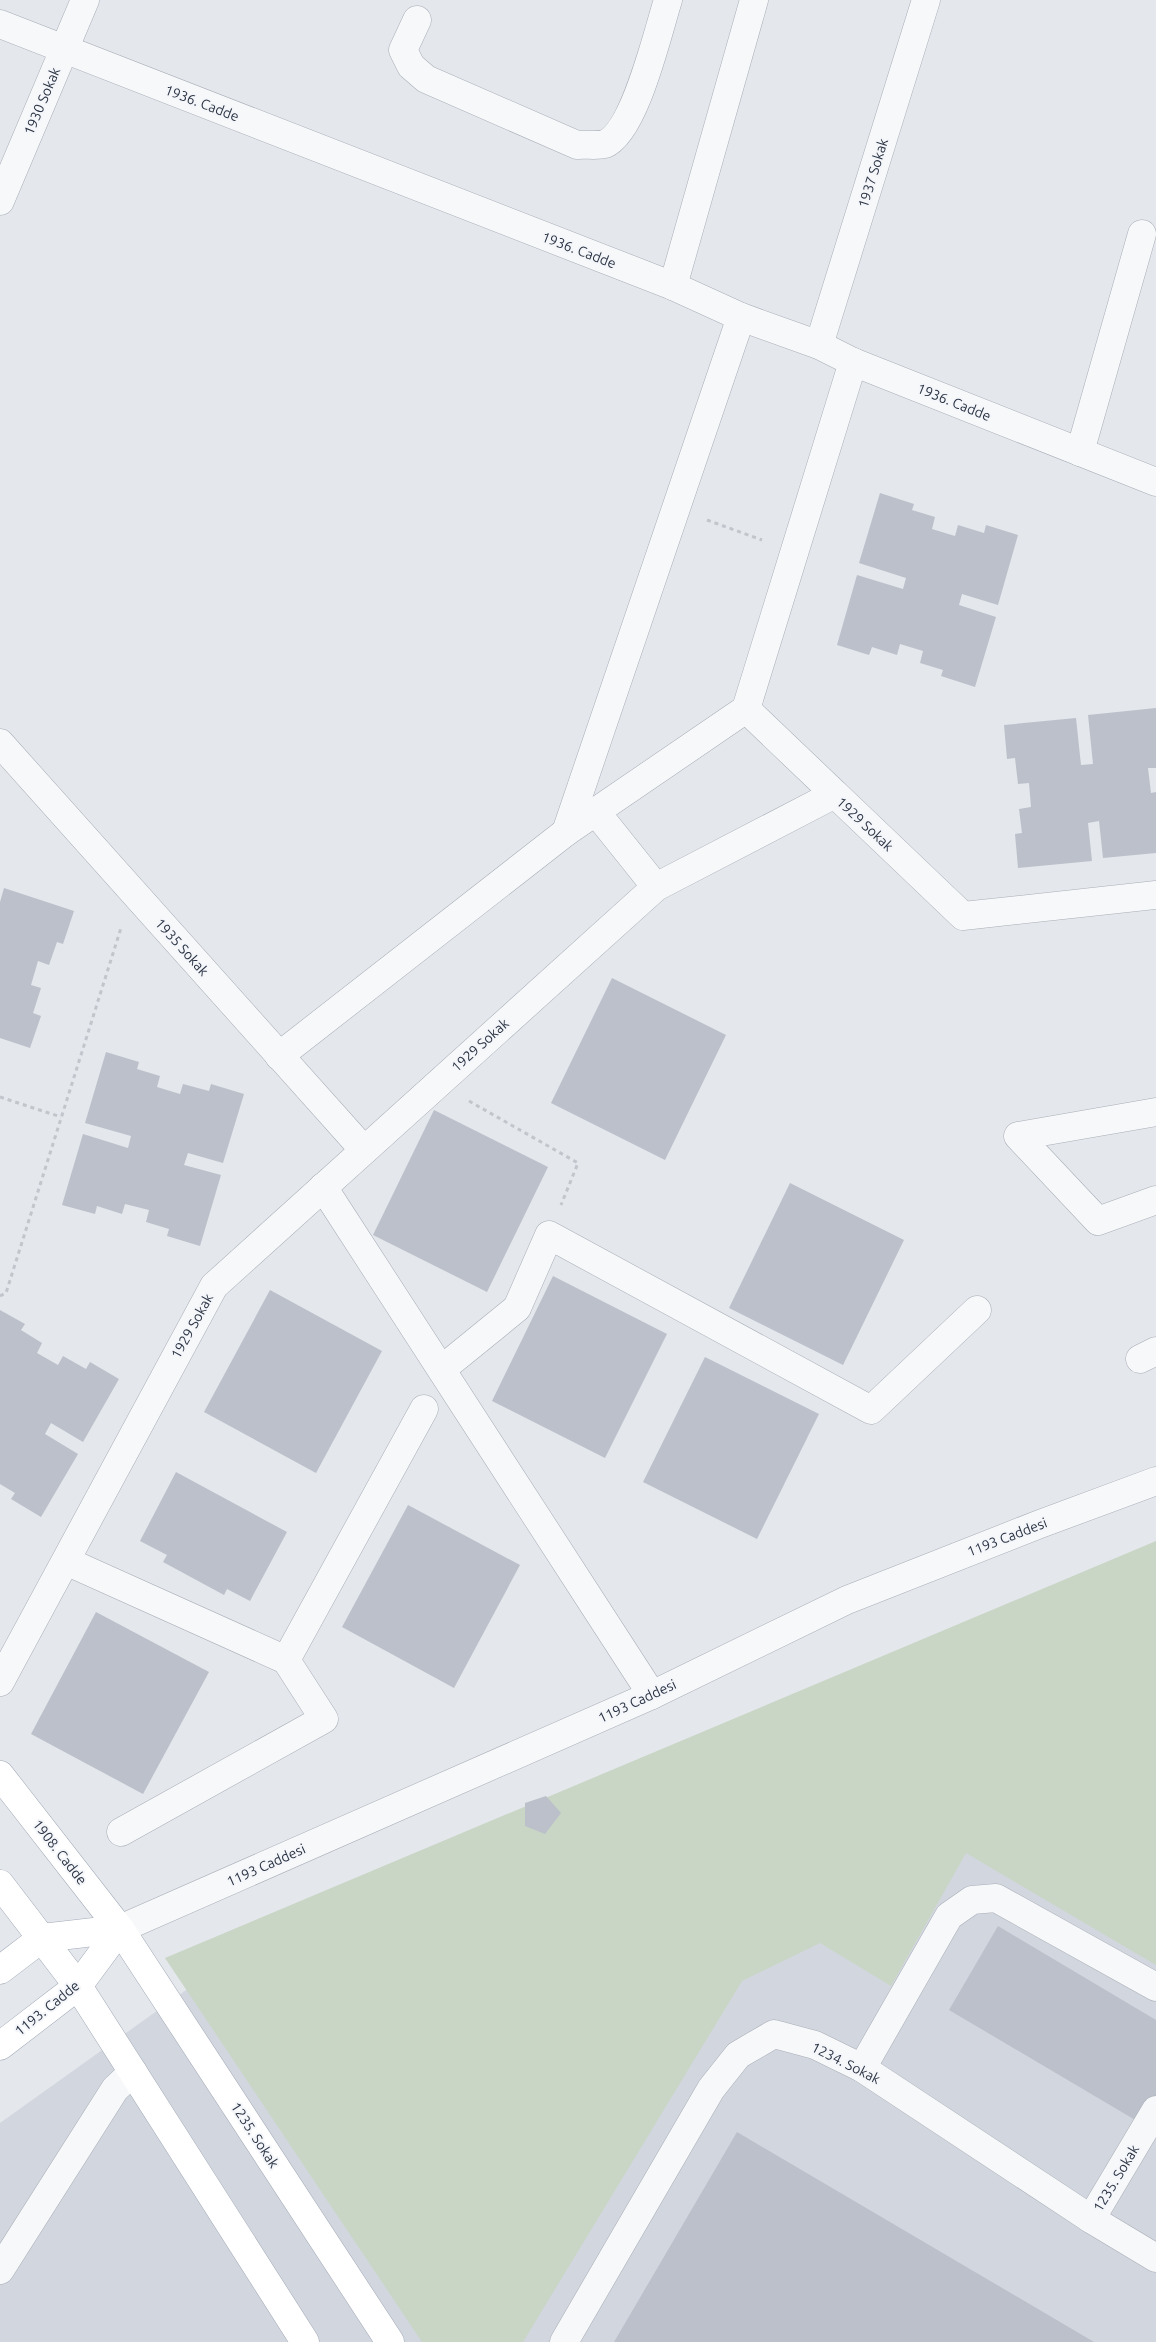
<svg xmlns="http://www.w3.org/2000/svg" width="1156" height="2342" viewBox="0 0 1156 2342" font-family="Ubuntu,sans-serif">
  <rect width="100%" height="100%" fill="#e4e7ec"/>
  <path fill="#d2d6de" d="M1156,1598V2342H0V2123L217,1968Z"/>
  <path fill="#c9d6c5" d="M1156,1541V1965L966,1853L891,1986L820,1943L742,1981L523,2342H422L165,1958Z"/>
  <g fill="#bbc0ca">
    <path d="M880,493L914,504L912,510L935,517L932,529L955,536L958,525L984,533L986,525L1018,535L998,605L962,594L959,605L996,617L975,687L941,676L943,670L920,663L923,651L900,644L897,655L872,647L869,655L837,645L857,575L903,589L906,578L859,563Z"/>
    <path d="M1156,708V768H1148L1151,793L1156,792V853L1103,858L1099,821L1088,823L1092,861L1018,868L1015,834L1022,833L1019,809L1031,807L1029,783L1018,784L1015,758L1007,759L1004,725L1076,718L1081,765L1093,764L1088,715Z"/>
    <path d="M4,888L74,911L63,944L57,942L49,965L38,961L31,985L41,988L33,1013L41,1016L30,1048L0,1038V902Z"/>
    <path d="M612,978L726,1035L665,1160L551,1103Z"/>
    <path d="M106,1052L139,1062L137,1069L160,1076L157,1087L180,1094L183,1084L209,1091L211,1084L244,1094L223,1163L188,1153L184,1165L221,1175L200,1246L167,1236L169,1229L146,1222L149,1210L125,1204L122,1214L97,1206L95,1214L62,1205L83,1134L128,1148L131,1136L85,1123Z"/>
    <path d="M434,1110L548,1167L487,1292L373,1235Z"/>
    <path d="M790,1183L904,1240L843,1365L729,1308Z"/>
    <path d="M553,1276L667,1334L605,1458L492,1401Z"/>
    <path d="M270,1290L382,1351L316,1473L204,1412Z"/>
    <path d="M0,1310L25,1324L21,1330L42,1343L37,1353L58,1365L63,1356L86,1369L90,1362L119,1379L83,1442L51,1423L45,1434L78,1454L41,1517L11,1499L15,1493L0,1484Z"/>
    <path d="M705,1357L819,1414L757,1539L643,1482Z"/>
    <path d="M176,1472L287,1532L250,1601L227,1589L224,1595L163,1562L167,1555L140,1541Z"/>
    <path d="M408,1505L520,1565L454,1688L342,1627Z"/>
    <path d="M96,1612L209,1672L143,1794L31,1734Z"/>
    <path d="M546,1796L561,1813L545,1834L525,1826V1803Z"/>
    <path d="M998,1926L1156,2020V2101L1142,2124L949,2010Z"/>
    <path d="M737,2132L1094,2342H614Z"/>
  </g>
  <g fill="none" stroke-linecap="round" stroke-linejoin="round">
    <g stroke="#a9aeb7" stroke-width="29">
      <g id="minor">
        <path d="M417,20L403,50L411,66L426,79L577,145C585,144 597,146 605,144C635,132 658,31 668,0"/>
        <path d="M0,24L673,286L741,317L819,345L853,362L1156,482"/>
        <path d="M0,201L85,0"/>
        <path d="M673,286L754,0"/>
        <path d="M819,345L926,0"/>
        <path d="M1080,452L1142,234"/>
        <path d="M746,709L835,794"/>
        <path d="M0,743L364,1150"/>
        <path d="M596,812L656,887"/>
        <path d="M566,832L741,317"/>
        <path d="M279,1056L566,832L746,709L853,362"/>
        <path d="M1156,1112L1018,1136L1098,1221L1156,1200"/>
        <path d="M323,1187L652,1695"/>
        <path d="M1140,1359L1156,1351"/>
        <path d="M442,1369L517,1308L549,1235L871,1410L977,1310"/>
        <path d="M66,1561L286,1660L424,1409"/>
        <path d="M0,1682L214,1286L656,887L835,794L963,916L1156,895"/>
        <path d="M121,1832L324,1719L286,1660"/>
        <path d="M120,1929L652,1695L847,1600L1040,1524L1156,1481"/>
        <path d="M862,2068L949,1916L972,1900L996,1898L1156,1987"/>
        <path d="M1091,2219L1156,2110"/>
        <path d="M0,2270L115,2089L133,2072"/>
        <path d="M564,2342L711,2089L738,2055L774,2034L815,2045L862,2068L1091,2219L1156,2258"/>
      </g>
    </g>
    <g stroke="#a3abb8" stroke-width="29">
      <g id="major">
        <path d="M0,1775L120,1929L390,2342"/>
        <path d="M0,1884L78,1986L305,2342"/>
        <path d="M0,1970L42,1938L120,1929"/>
        <path d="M0,2046L78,1986L120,1929"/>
      </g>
    </g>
    <g stroke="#c2c5cb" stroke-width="3" stroke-dasharray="4 4" stroke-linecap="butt">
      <path d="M707,520L762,540"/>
      <path d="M0,1097L61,1117"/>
      <path d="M469,1101L578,1163L561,1205"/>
      <path d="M0,1296L6,1293L121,928"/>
    </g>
    <use href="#minor" stroke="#f7f8fa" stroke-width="28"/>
    <use href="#major" stroke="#fff" stroke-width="28"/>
  </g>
  <g text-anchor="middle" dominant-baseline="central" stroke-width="4" stroke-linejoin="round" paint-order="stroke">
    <g font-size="14" fill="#2b3445" stroke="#f4f6f9">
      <text transform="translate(42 101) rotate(-67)">1930 Sokak</text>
      <text transform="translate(202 103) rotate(21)">1936. Cadde</text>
      <text transform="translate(873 173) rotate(-73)">1937 Sokak</text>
      <text transform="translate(579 250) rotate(21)">1936. Cadde</text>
      <text transform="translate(954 402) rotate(22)">1936. Cadde</text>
      <text transform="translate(865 824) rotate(43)">1929 Sokak</text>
      <text transform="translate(182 947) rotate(48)">1935 Sokak</text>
      <text transform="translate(480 1045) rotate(-42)">1929 Sokak</text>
      <text transform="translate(192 1326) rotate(-61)">1929 Sokak</text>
      <text transform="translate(1007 1537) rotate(-21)">1193 Caddesi</text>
      <text transform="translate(637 1701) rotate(-25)">1193 Caddesi</text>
      <text transform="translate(60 1852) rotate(52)">1908. Cadde</text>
      <text transform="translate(266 1865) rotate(-24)">1193 Caddesi</text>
      <text transform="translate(47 2008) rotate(-39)">1193. Cadde</text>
      <text transform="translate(846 2063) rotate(27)">1234. Sokak</text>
      <text transform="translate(255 2135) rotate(57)">1235. Sokak</text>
      <text transform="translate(1116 2178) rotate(-59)">1235. Sokak</text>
    </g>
  </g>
</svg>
